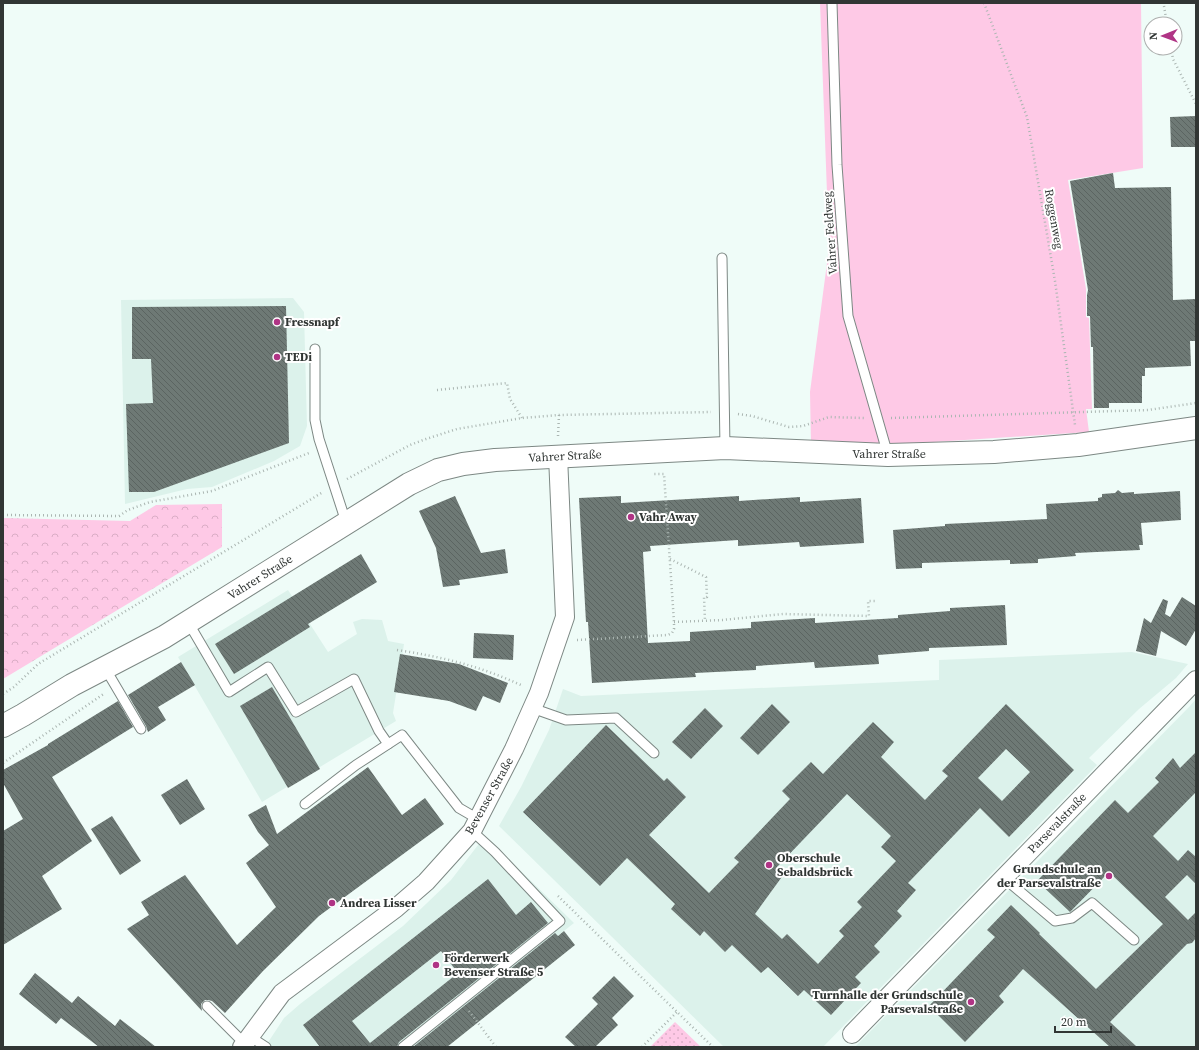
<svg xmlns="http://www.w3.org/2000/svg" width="1199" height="1050" viewBox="0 0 1199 1050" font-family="'Source Serif 4',serif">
  <defs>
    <pattern id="forest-crowns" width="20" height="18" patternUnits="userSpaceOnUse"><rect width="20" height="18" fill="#fec9e6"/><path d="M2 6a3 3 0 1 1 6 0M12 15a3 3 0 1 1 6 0" fill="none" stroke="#daadc6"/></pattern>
    <pattern id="garden-dots" width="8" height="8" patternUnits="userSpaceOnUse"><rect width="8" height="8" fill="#fec9e6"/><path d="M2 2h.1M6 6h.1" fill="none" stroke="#daadc6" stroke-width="1.8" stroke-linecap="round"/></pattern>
    <pattern id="building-back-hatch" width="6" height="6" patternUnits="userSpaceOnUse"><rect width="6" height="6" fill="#6e7975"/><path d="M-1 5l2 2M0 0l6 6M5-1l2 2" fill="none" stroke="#5b6461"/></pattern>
  </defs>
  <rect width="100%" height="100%" fill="#effcf8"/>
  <g fill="#dcf2eb">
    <path d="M293,298L304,312L307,426L300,446L274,461L212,487L187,489L125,504L121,300Z"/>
    <path d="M288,590L328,652L357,634L353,622L362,619L382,620L388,641L404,644L393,713L396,721L262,802L178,657Z"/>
    <path d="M1132,652L1188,664L1176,678L1139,709L1089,758L1097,765L823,1047H724L499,826L521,787L549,730L563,689L581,696L939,680V660Z"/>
    <path d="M1196,699V1047H855L1190,706Z"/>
    <path d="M485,836L574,923L417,1047H265L284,1018L300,1004L403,926L451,880Z"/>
  </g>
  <path fill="url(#forest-crowns)" d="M222,504V547L3,679V518L130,521L156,505Z"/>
  <path fill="#fec9e6" d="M820,3H1141L1143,168L1068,180L1086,289V317L1089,318L1092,409H1086L1089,432L888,445H811L810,392L829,248Z"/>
  <path fill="url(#garden-dots)" d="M675,1022L701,1047H650Z"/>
  <g fill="url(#building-back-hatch)" fill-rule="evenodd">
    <path d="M1196,116V147H1171L1170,117Z"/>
    <path d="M1113,173L1115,188L1171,187L1173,300L1196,299V341H1190L1191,366L1145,368V376H1142V403H1109V408H1094L1093,347H1091L1090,316H1087V295L1088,290L1070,181Z"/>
    <path d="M286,306L289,443L154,492H129L126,404L153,403L151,359H132V307Z"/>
    <path d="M1118,490L1122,493L1134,492V494L1180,491L1181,520L1141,523L1143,545H1139L1140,550L1075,553L1076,556L1038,559V563L1010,564V560L922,563V568L896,569L893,530L945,526V524L1047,519L1046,504L1098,501V498L1102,497V494L1115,493Z"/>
    <path d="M455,496L481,553L505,549L508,573L459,580L460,585L443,587L436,548L419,511Z"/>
    <path d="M621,496V503L739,496V501L800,497V502L861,498L864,543L800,547L799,542L738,546V540L650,546L651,551L643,552L648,643L690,641V632L751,628V622L815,618V623L898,618V615L950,611V608L1005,605L1007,645L929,648V651L878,655L879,664L815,668L814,662L756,666V670L695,673L696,677L592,683L588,622H586L579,498Z"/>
    <path d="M361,554L377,582L308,624L310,627L234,674L215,644Z"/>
    <path d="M1182,597L1196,606V629L1186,646L1161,631L1156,656L1136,651L1144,618L1151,623L1163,599L1168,601L1165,614L1170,617Z"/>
    <path d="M474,633L514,635L513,660L473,658Z"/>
    <path d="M400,654L459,664L508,683L500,703L483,696L476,711L449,701L394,692Z"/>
    <path d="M181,662L195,685L158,707L166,720L148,732L146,726L128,695Z"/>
    <path d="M272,687L320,769L288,788L240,706Z"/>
    <path d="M118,701L133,727L52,777L92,841L42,876L62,909L3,945V831L23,819L3,783V770L48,745V744Z"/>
    <path d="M772,704L790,722L758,755L740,738Z"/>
    <path d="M1006,704L1074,770L1009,837L980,808L908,883L916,890L897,911L902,916L874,946L880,952L855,977L861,983L831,1015L804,990L798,996L768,967L761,973L732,945L725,952L704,931L700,936L671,909L675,904L627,858L600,886L523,812L606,725L664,781L667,778L686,797L649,835L709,893L739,862L734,858L790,799L782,791L811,762L823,774L873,722L894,742L881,757L925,800L948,776L942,771ZM1006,749L1030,772L1002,801L978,778ZM847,794L891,836L881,847L896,861L857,902L862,907L839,931L844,936L818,964L787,934L782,939L755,914L784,874L777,867Z"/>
    <path d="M705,708L723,726L691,759L672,742Z"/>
    <path d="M1196,752V792L1153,836L1178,861L1188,850L1196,857V884L1187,875L1165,897L1188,920L1196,912V938L1192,943L1187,944L1110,1022L1137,1047H1110L1023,969L999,996L1004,1002L965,1042L929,1006L995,937L987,930L1011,905L1040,933L1039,934L1096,989L1163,924L1109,872L1070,912L1037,881L1115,800L1128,813L1159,782L1155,778L1173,758L1180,768Z"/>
    <path d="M368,767L402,815L425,798L444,824L319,916L263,971L225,1013L212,1001L208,1000H205L201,1004L202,1011L127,929L149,915L141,902L185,875L237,945L276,907L246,863L269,845L258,832L248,815L266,805L277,834Z"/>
    <path d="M187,779L205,809L180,825L161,795Z"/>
    <path d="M112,816L141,861L120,875L91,829Z"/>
    <path d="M488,879L516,915L531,902L548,923L399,1042L397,1047H320L303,1025ZM441,951L458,973L370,1043L352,1021Z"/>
    <path d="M564,931L575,945L447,1047H413L555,933L558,936Z"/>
    <path d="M35,973L72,1003L78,996L115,1026L120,1019L156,1047H99L61,1018L56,1024L19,994Z"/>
    <path d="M614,976L634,996L612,1018L618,1025L595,1047H576L565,1037L598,1004L592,998Z"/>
  </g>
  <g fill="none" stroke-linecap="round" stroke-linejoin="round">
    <g stroke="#7d8884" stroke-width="11">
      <g id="lane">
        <path d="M832,3L837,165L848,316L888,455"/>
        <path d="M722,258L725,448"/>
        <path d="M315,349V420L319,439L346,522"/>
        <path d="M188,622L229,692L268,667L296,712L354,679L379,731L388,744"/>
        <path d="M105,668L141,729"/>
        <path d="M532,708L566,720L616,718L654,753"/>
        <path d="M305,804L356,765L402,735L459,808L478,819"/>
        <path d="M1004,878L1055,921L1072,918L1092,903L1134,940"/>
        <path d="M207,1006L244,1043"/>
        <path d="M249,1036L266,1047"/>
        <path d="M403,1047L560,921L495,852L472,831"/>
      </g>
    </g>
    <g stroke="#7d8884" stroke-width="20">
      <g id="street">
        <path d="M852,1034L1196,680"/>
        <path d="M242,1047L282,993L396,908L426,882L472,831L514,749L539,693L565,617L558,456"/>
      </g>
    </g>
    <g stroke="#7d8884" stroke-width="24">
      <path id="secondary" d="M3,726L23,715L72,685L164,637L409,484L438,470L463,464L495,460L725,448L888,455L994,452L1078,445L1196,428"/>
    </g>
    <g stroke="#abb6b2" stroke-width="2.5" stroke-dasharray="1 3" stroke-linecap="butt">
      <path d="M984,3L1027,117L1055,281L1075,425"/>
      <path d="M1164,6L1167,24"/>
      <path d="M1171,48L1173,59L1196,104"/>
      <path d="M437,390L507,383L510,399L522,418"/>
      <path d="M738,414L752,416L789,427L803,426L829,417L864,418"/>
      <path d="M891,418L1148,410L1196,403"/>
      <path d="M558,436L559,415"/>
      <path d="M347,479L410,445L426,439L457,429L522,418L559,415L711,412"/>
      <path d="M3,515L119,516L128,510L150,502L212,491L309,453"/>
      <path d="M670,559L706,577L707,597H704L705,621"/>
      <path d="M674,622L722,620L783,614L869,616L868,601H875"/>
      <path d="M577,640L668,635L672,633L674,629V622L664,474H652"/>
      <path d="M397,650C443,657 480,666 523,686"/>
      <path d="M3,694L14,687L38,664L323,492"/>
      <path d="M3,763L105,693"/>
      <path d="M558,896L713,1047"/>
      <path d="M469,1011L496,1047"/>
      <path d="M642,1047L677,1012"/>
    </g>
    <use href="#lane" stroke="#fff" stroke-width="9"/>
    <use href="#street" stroke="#fff" stroke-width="18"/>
    <use href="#secondary" stroke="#fff" stroke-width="22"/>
  </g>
  <g fill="#b03485" stroke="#fff" stroke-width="1.5">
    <circle cx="277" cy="322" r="4"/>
    <circle cx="277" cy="357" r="4"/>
    <circle cx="631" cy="517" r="4"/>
    <circle cx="769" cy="865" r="4"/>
    <circle cx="1109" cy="876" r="4"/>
    <circle cx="332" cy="903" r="4"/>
    <circle cx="436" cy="965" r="4"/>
    <circle cx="971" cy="1002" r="4"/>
  </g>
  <g text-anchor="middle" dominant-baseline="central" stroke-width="4" stroke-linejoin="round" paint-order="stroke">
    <g font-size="12" fill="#313634" stroke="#fff">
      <text transform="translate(1054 219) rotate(80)">Roggenweg</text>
      <text transform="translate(830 233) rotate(-94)">Vahrer Feldweg</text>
      <text x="889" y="454">Vahrer Straße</text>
      <text transform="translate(565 456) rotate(-3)">Vahrer Straße</text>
      <text transform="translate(260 577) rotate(-32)">Vahrer Straße</text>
      <text transform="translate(489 796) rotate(-61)">Bevenser Straße</text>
      <text transform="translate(1057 823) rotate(-46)">Parsevalstraße</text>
    </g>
    <g font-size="12" font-weight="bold" fill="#313634" stroke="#fff" text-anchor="start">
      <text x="285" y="322">Fressnapf</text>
      <text x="285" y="357">TEDi</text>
      <text x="639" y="517">Vahr Away</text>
      <text x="777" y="858">Oberschule<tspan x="777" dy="14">Sebaldsbrück</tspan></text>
      <text x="1101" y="869" text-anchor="end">Grundschule an<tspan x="1101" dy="14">der Parsevalstraße</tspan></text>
      <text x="340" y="903">Andrea Lisser</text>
      <text x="444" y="958">Förderwerk<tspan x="444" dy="14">Bevenser Straße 5</tspan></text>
      <text x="963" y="995" text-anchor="end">Turnhalle der Grundschule<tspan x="963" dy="14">Parsevalstraße</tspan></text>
    </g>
  </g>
  <rect width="1199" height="1050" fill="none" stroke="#313634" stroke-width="8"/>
  <g transform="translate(1163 36) rotate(269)"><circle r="19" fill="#ffffff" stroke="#adafae"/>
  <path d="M0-3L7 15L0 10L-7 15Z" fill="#b03485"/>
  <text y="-6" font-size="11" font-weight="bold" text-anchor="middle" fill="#313634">N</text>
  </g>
  <path d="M1055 1026v6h56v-6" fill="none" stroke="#313634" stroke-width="2"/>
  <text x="1061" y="1026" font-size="12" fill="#313634" stroke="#ffffff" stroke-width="3" paint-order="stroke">20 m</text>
</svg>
